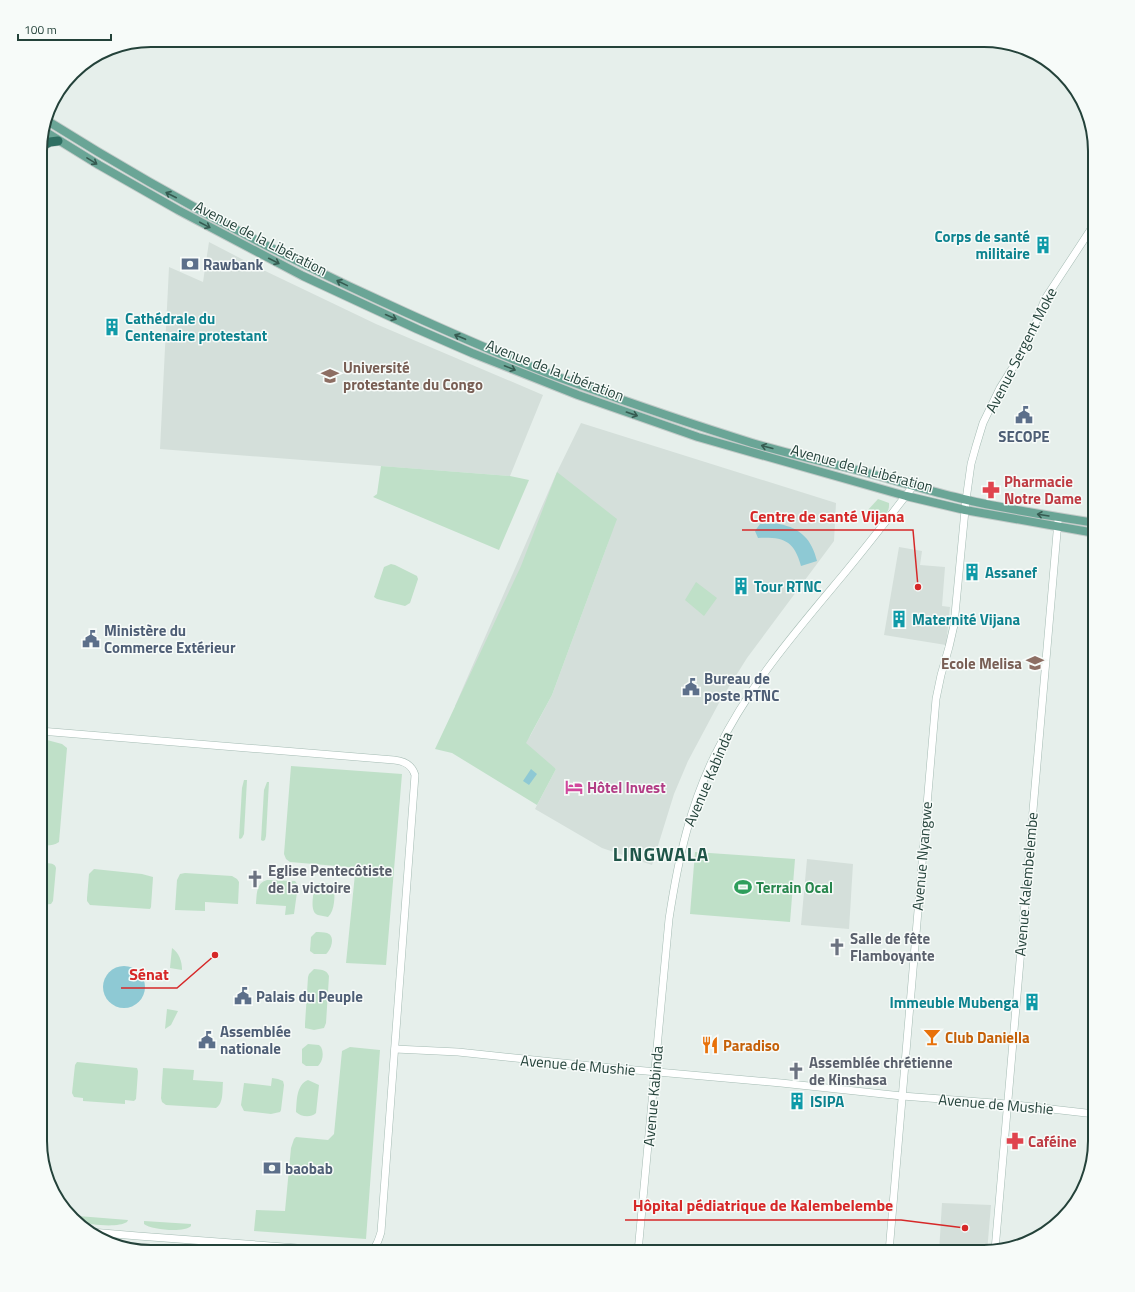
<svg xmlns="http://www.w3.org/2000/svg" width="1135" height="1292" viewBox="0 0 1135 1292" font-family="'Titillium Web',sans-serif">
  <rect width="100%" height="100%" fill="#e6efeb"/>
  <g fill="#d4dfda" fill-rule="evenodd">
    <path d="M209,242L259,268L376,324L543,395L510,476L160,449L169,267L203,282Z"/>
    <path d="M581,423L836,503L834,541L747,658L720,701L688,761L674,794L652,865L602,848L535,809L556,769L455,706L557,472ZM611,535L552,695L529,738Z"/>
    <path d="M899,547L922,551L920,565L945,567L942,606L950,607L946,645L884,635Z"/>
    <path d="M807,859L853,864L849,929L801,925Z"/>
    <path d="M942,1203L991,1205L987,1252H939Z"/>
  </g>
  <g fill="#bfe0c8">
    <path d="M381,466L510,476L529,480L499,550L373,497L377,494Z"/>
    <path d="M557,472L617,519L552,695L526,743L556,769L537,805L452,753L435,749L521,566Z"/>
    <path d="M878,499L889,503C890,513 883,519 872,519L869,516L867,511Z"/>
    <path d="M391,564L395,565L417,576L418,579L410,603L405,606L377,599L374,597L384,567Z"/>
    <path d="M696,582L717,598L704,616L685,600Z"/>
    <path d="M47,740L62,744L67,748L59,842C53,846 47,846 40,845V741Z"/>
    <path d="M291,766L402,774L386,965L346,963L355,874L353,869L348,867L290,862L286,859L284,854Z"/>
    <path d="M244,780H247L244,834L242,838L240,839L239,838L242,788Z"/>
    <path d="M267,782H269L266,836L265,840L263,841L261,840L264,790Z"/>
    <path d="M695,852L795,859L790,922L690,914Z"/>
    <path d="M40,863C46,863 55,862 56,868L53,901L51,904L40,905Z"/>
    <path d="M94,869L142,874L153,877L151,907L150,909L90,905L87,901V898L89,874Z"/>
    <path d="M185,873L232,876L237,879L239,882L238,904L205,902V911L175,910L177,880L180,874Z"/>
    <path d="M267,880L295,881L298,885L294,914L285,915L286,906L256,904C257,894 256,883 267,880Z"/>
    <path d="M319,883L331,884L334,887C335,895 335,911 328,917C325,916 321,916 318,915C309,912 314,894 314,887L316,884Z"/>
    <path d="M316,932C319,932 324,932 327,933C336,936 331,950 326,954H314L310,951L311,937Z"/>
    <path d="M172,948C179,953 182,961 182,970L170,968Z"/>
    <path d="M314,969C321,970 326,969 329,976L326,1023L324,1028L314,1030L305,1028V1024L308,977L309,974Z"/>
    <path d="M167,1009L178,1011L171,1025L165,1029Z"/>
    <path d="M308,1044L319,1045L321,1047C324,1053 323,1061 318,1066H306L302,1063V1049Z"/>
    <path d="M350,1047L380,1050L366,1239L254,1231L256,1210L285,1211L291,1148L294,1139L296,1137L328,1140L334,1134L342,1051Z"/>
    <path d="M77,1062L137,1068L138,1071L136,1099L134,1101L125,1100V1104L83,1101V1098L74,1097L72,1093L75,1065Z"/>
    <path d="M163,1068L194,1070L193,1080L223,1082C222,1090 224,1103 216,1108L166,1105L162,1102L161,1098Z"/>
    <path d="M272,1078L278,1079L283,1081L284,1085L281,1110L280,1112L271,1114L244,1111L241,1105L244,1083L271,1086Z"/>
    <path d="M308,1080L319,1085L316,1113C311,1118 301,1117 296,1112C297,1101 296,1085 308,1080Z"/>
    <path d="M78,1216L128,1220L127,1222C118,1228 89,1225 79,1221Z"/>
    <path d="M144,1221L191,1224V1226C185,1233 151,1230 144,1224Z"/>
  </g>
  <g fill="#8ec9d4">
    <path d="M760,524C766,524 773,523 779,524C801,528 812,540 817,561L801,566C794,540 783,537 758,538L755,531Z"/>
    <path d="M531,769L537,774L529,785L523,781Z"/>
    <circle cx="124" cy="987" r="21"/>
  </g>
  <g fill="none" stroke-linecap="round" stroke-linejoin="round">
    <g stroke="#a4bbb3" stroke-width="8">
      <g id="secondary">
        <path d="M40,731L394,760C405,761 412,765 415,775L381,1232C378,1242 376,1250 365,1252"/>
        <path d="M395,1049L458,1052L601,1067L781,1083L902,1096L1007,1104L1095,1114"/>
        <path d="M91,1232L138,1236L351,1252"/>
        <path d="M995,1250L1058,521"/>
        <path d="M638,1252L669,919C678,860 690,803 718,749C750,684 797,630 843,575C867,546 891,515 914,485"/>
        <path d="M889,1252L936,699L941,675L949,647L954,625L966,500L971,464L976,446L983,423L1000,388L1027,345L1045,299L1095,223"/>
      </g>
    </g>
    <g stroke="#c2cac8" stroke-width="10">
      <g id="primary">
        <path d="M46,120C162,193 282,257 407,313C460,337 514,361 569,381C630,403 691,424 752,443C790,454 829,463 868,473C897,481 926,490 955,497C1001,509 1048,515 1095,523"/>
        <path d="M44,131L99,165L178,210L303,276L417,329L472,353L578,395L698,437L906,496L965,510L1095,533"/>
      </g>
    </g>
    <g stroke="#c2cac8" stroke-width="10">
      <path id="highway" d="M40,147L50,142L58,141"/>
    </g>
    <use href="#secondary" stroke="#fff" stroke-width="7"/>
    <use href="#primary" stroke="#6aa596" stroke-width="8"/>
    <use href="#highway" stroke="#2f6f62" stroke-width="9"/>
  </g>
  <defs><path id="oneway-shaft" d="M-6 0H5M1.5-3L5.5 0L1.5 3" fill="none" stroke-width="1.6" stroke-linecap="round" stroke-linejoin="round"/></defs>
  <g stroke="#365b51">
    <use href="#oneway-shaft" transform="translate(92 161) rotate(32)"/>
    <use href="#oneway-shaft" transform="translate(171 195) rotate(-153)"/>
    <use href="#oneway-shaft" transform="translate(205 225) rotate(28)"/>
    <use href="#oneway-shaft" transform="translate(274 261) rotate(27)"/>
    <use href="#oneway-shaft" transform="translate(342 283) rotate(-154)"/>
    <use href="#oneway-shaft" transform="translate(391 317) rotate(24)"/>
    <use href="#oneway-shaft" transform="translate(460 337) rotate(-157)"/>
    <use href="#oneway-shaft" transform="translate(510 368) rotate(22)"/>
    <use href="#oneway-shaft" transform="translate(632 414) rotate(19)"/>
    <use href="#oneway-shaft" transform="translate(767 447) rotate(-165)"/>
    <use href="#oneway-shaft" transform="translate(1043 515) rotate(-171)"/>
  </g>
  <defs>
    <g id="building-bare" transform="scale(1.38)"><path d="M-4-6H4V6H1V3H-1V6H-4ZM-2.5-4.3h1.7v1.8h-1.7ZM.8-4.3h1.7v1.8H.8ZM-2.5-1h1.7V.8h-1.7ZM.8-1h1.7V.8H.8Z" fill="#0f9aa8" stroke="#f7fbf9" stroke-width="2.5" paint-order="stroke"/></g>
    <g id="bank-bare" transform="scale(1.38)"><path d="M-6-4H6V4H-6ZM0-2.3a2.3 2.3 0 1 0 0 4.6a2.3 2.3 0 1 0 0-4.6Z" fill="#5c6f8a" stroke="#f7fbf9" stroke-width="2.5" paint-order="stroke"/></g>
    <g id="university-bare" transform="scale(1.38)"><path d="M0-5L7-2L0 1L-7-2ZM-4 1L0 2.5L4 1V4Q0 6-4 4Z" fill="#8d6e63" stroke="#f7fbf9" stroke-width="2.5" paint-order="stroke"/></g>
    <g id="civic-bare" transform="scale(1.38)"><path d="M-.6-6.5H3V-4.5H.6V-3L4-1V1h2V6H-6V1h2V-1L-.6-3ZM-1.2 2.5V6h2.4V2.5Z" fill="#5c6f8a" stroke="#f7fbf9" stroke-width="2.5" paint-order="stroke"/></g>
    <g id="pharmacy-bare" transform="scale(1.38)"><path d="M-2-6h4v4h4v4h-4v4h-4v-4h-4v-4h4Z" fill="#e0444e" stroke="#f7fbf9" stroke-width="2.5" paint-order="stroke"/></g>
    <g id="school-bare" transform="scale(1.38)"><path d="M0-5L7-2L0 1L-7-2ZM-4 1L0 2.5L4 1V4Q0 6-4 4Z" fill="#8d6e63" stroke="#f7fbf9" stroke-width="2.5" paint-order="stroke"/></g>
    <g id="hotel-bare" transform="scale(1.38)"><path d="M-6-4.5h1.5V1H6V5H4.5V3h-9V5H-6ZM-4 0a1.8 1.8 0 1 1 3.6 0ZM.5 0V-2.5h3Q6-2.5 6 0Z" fill="#d1479c" stroke="#f7fbf9" stroke-width="2.5" paint-order="stroke"/></g>
    <g id="church-bare" transform="scale(1.38)"><path d="M-1.2-6h2.4v3.5h3.3v2.4h-3.3V6h-2.4V-.1h-3.3v-2.4h3.3Z" fill="#6b7280" stroke="#f7fbf9" stroke-width="2.5" paint-order="stroke"/></g>
    <g id="stadium-bare" transform="scale(1.38)"><path d="M0-5a6.5 5 0 1 0 0 10a6.5 5 0 1 0 0-10ZM-3.5-1.8h7v3.6h-7Z" fill="#2e9e5b" stroke="#f7fbf9" stroke-width="2.5" paint-order="stroke"/></g>
    <g id="bar-bare" transform="scale(1.38)"><path d="M-6-5H6L.8 .8V4.5H3.5V6h-7V4.5H-.8V.8Z" fill="#e8710a" stroke="#f7fbf9" stroke-width="2.5" paint-order="stroke"/></g>
    <g id="restaurant-bare" transform="scale(1.38)"><path d="M-5-6h1v4h1v-4h1v4h1v-4h1v5L-1.5 .5V6h-2V.5L-5-1ZM5-6V6H3V1.5H1.5Q1.5-4 5-6Z" fill="#e8710a" stroke="#f7fbf9" stroke-width="2.5" paint-order="stroke"/></g>
  </defs>
  <g fill-rule="evenodd">
    <use href="#building-bare" x="1043" y="245"/>
    <use href="#bank-bare" x="190" y="264"/>
    <use href="#building-bare" x="112" y="327"/>
    <use href="#university-bare" x="330" y="376"/>
    <use href="#civic-bare" x="1024" y="415"/>
    <use href="#pharmacy-bare" x="991" y="490"/>
    <use href="#building-bare" x="972" y="572"/>
    <use href="#building-bare" x="741" y="586"/>
    <use href="#building-bare" x="899" y="619"/>
    <use href="#civic-bare" x="91" y="639"/>
    <use href="#school-bare" x="1035" y="663"/>
    <use href="#civic-bare" x="691" y="687"/>
    <use href="#hotel-bare" x="574" y="787"/>
    <use href="#church-bare" x="255" y="879"/>
    <use href="#stadium-bare" x="743" y="887"/>
    <use href="#church-bare" x="837" y="947"/>
    <use href="#civic-bare" x="243" y="996"/>
    <use href="#building-bare" x="1032" y="1002"/>
    <use href="#bar-bare" x="932" y="1037"/>
    <use href="#civic-bare" x="207" y="1040"/>
    <use href="#restaurant-bare" x="710" y="1045"/>
    <use href="#church-bare" x="796" y="1071"/>
    <use href="#building-bare" x="797" y="1101"/>
    <use href="#pharmacy-bare" x="1015" y="1141"/>
    <use href="#bank-bare" x="272" y="1168"/>
  </g>
  <g text-anchor="middle" dominant-baseline="central" stroke-width="3" stroke-linejoin="round" paint-order="stroke">
    <g font-size="15" font-weight="bold" fill="#0d838f" stroke="#f7fbf9" text-anchor="start">
      <text x="1030" y="236" text-anchor="end">Corps de santé<tspan x="1030" dy="17">militaire</tspan></text>
      <text x="125" y="318">Cathédrale du<tspan x="125" dy="17">Centenaire protestant</tspan></text>
      <text x="985" y="572">Assanef</text>
      <text x="754" y="586">Tour RTNC</text>
      <text x="912" y="619">Maternité Vijana</text>
      <text x="1019" y="1002" text-anchor="end">Immeuble Mubenga</text>
      <text x="810" y="1101">ISIPA</text>
    </g>
    <g font-size="15" fill="#24423a" stroke="#f7fbf9">
      <text transform="translate(261 238) rotate(27)">Avenue de la Libération</text>
      <text transform="translate(1021 350) rotate(-63)">Avenue Sergent Moke</text>
      <text transform="translate(555 370) rotate(21)">Avenue de la Libération</text>
      <text transform="translate(862 468) rotate(15)">Avenue de la Libération</text>
      <text transform="translate(708 779) rotate(-67)">Avenue Kabinda</text>
      <text transform="translate(922 856) rotate(-85)">Avenue Nyangwe</text>
      <text transform="translate(1026 884) rotate(-85)">Avenue Kalembelembe</text>
      <text transform="translate(578 1065) rotate(5)">Avenue de Mushie</text>
      <text transform="translate(653 1096) rotate(-85)">Avenue Kabinda</text>
      <text transform="translate(996 1104) rotate(5)">Avenue de Mushie</text>
    </g>
    <g font-size="15" font-weight="bold" fill="#4e5e75" stroke="#f7fbf9" text-anchor="start">
      <text x="203" y="264">Rawbank</text>
      <text x="1024" y="436" text-anchor="middle">SECOPE</text>
      <text x="104" y="630">Ministère du<tspan x="104" dy="17">Commerce Extérieur</tspan></text>
      <text x="704" y="678">Bureau de<tspan x="704" dy="17">poste RTNC</tspan></text>
      <text x="256" y="996">Palais du Peuple</text>
      <text x="220" y="1031">Assemblée<tspan x="220" dy="17">nationale</tspan></text>
      <text x="285" y="1168">baobab</text>
    </g>
    <g font-size="15" font-weight="bold" fill="#785e54" stroke="#f7fbf9" text-anchor="start">
      <text x="343" y="367">Université<tspan x="343" dy="17">protestante du Congo</tspan></text>
      <text x="1022" y="663" text-anchor="end">Ecole Melisa</text>
    </g>
    <g font-size="15" font-weight="bold" fill="#be3a42" stroke="#f7fbf9" text-anchor="start">
      <text x="1004" y="481">Pharmacie<tspan x="1004" dy="17">Notre Dame</tspan></text>
      <text x="1028" y="1141">Caféine</text>
    </g>
    <g font-size="15" font-weight="bold" fill="#b23c85" stroke="#f7fbf9" text-anchor="start">
      <text x="587" y="787">Hôtel Invest</text>
    </g>
    <g font-size="15" font-weight="bold" fill="#5b616d" stroke="#f7fbf9" text-anchor="start">
      <text x="268" y="870">Eglise Pentecôtiste<tspan x="268" dy="17">de la victoire</tspan></text>
      <text x="850" y="938">Salle de fête<tspan x="850" dy="17">Flamboyante</tspan></text>
      <text x="809" y="1062">Assemblée chrétienne<tspan x="809" dy="17">de Kinshasa</tspan></text>
    </g>
    <g font-size="15" font-weight="bold" fill="#27864d" stroke="#f7fbf9" text-anchor="start">
      <text x="756" y="887">Terrain Ocal</text>
    </g>
    <g font-size="15" font-weight="bold" fill="#c56008" stroke="#f7fbf9" text-anchor="start">
      <text x="945" y="1037">Club Daniella</text>
      <text x="723" y="1045">Paradiso</text>
    </g>
    <g font-size="19" font-weight="bold" letter-spacing="1" fill="#1f5548" stroke="#f7fbf9">
      <text x="661" y="853">LINGWALA</text>
    </g>
  </g>
  <path d="M0 0H1135V1292H0ZM151 47H984A104 104 0 0 1 1088 151V1141A104 104 0 0 1 984 1245H151A104 104 0 0 1 47 1141V151A104 104 0 0 1 151 47Z" fill="#f7fbf9" fill-rule="evenodd"/>
  <path fill="none" stroke="#24423a" stroke-width="2" d="M151 47H984A104 104 0 0 1 1088 151V1141A104 104 0 0 1 984 1245H151A104 104 0 0 1 47 1141V151A104 104 0 0 1 151 47Z"/>
  <path fill="none" stroke="#d62828" stroke-width="1.5" d="M918 587L913 530H742M215 955L177 988H121M965 1228L901 1220H625"/>
  <g fill="#d62828" stroke="#f7fbf9" stroke-width="1.5">
    <circle cx="918" cy="587" r="4"/>
    <circle cx="215" cy="955" r="4"/>
    <circle cx="965" cy="1228" r="4"/>
  </g>
  <g font-size="16" text-anchor="middle" font-weight="bold" fill="#d62828" stroke="#f7fbf9" stroke-width="3" stroke-linejoin="round" paint-order="stroke">
    <text x="827" y="522">Centre de santé Vijana</text>
    <text x="149" y="980">Sénat</text>
    <text x="763" y="1211">Hôpital pédiatrique de Kalembelembe</text>
  </g>
  <path d="M18 34v6h93v-6" fill="none" stroke="#24423a" stroke-width="2"/>
  <text x="24" y="34" font-size="12" fill="#24423a" stroke="#f7fbf9" stroke-width="3" paint-order="stroke">100 m</text>
</svg>
